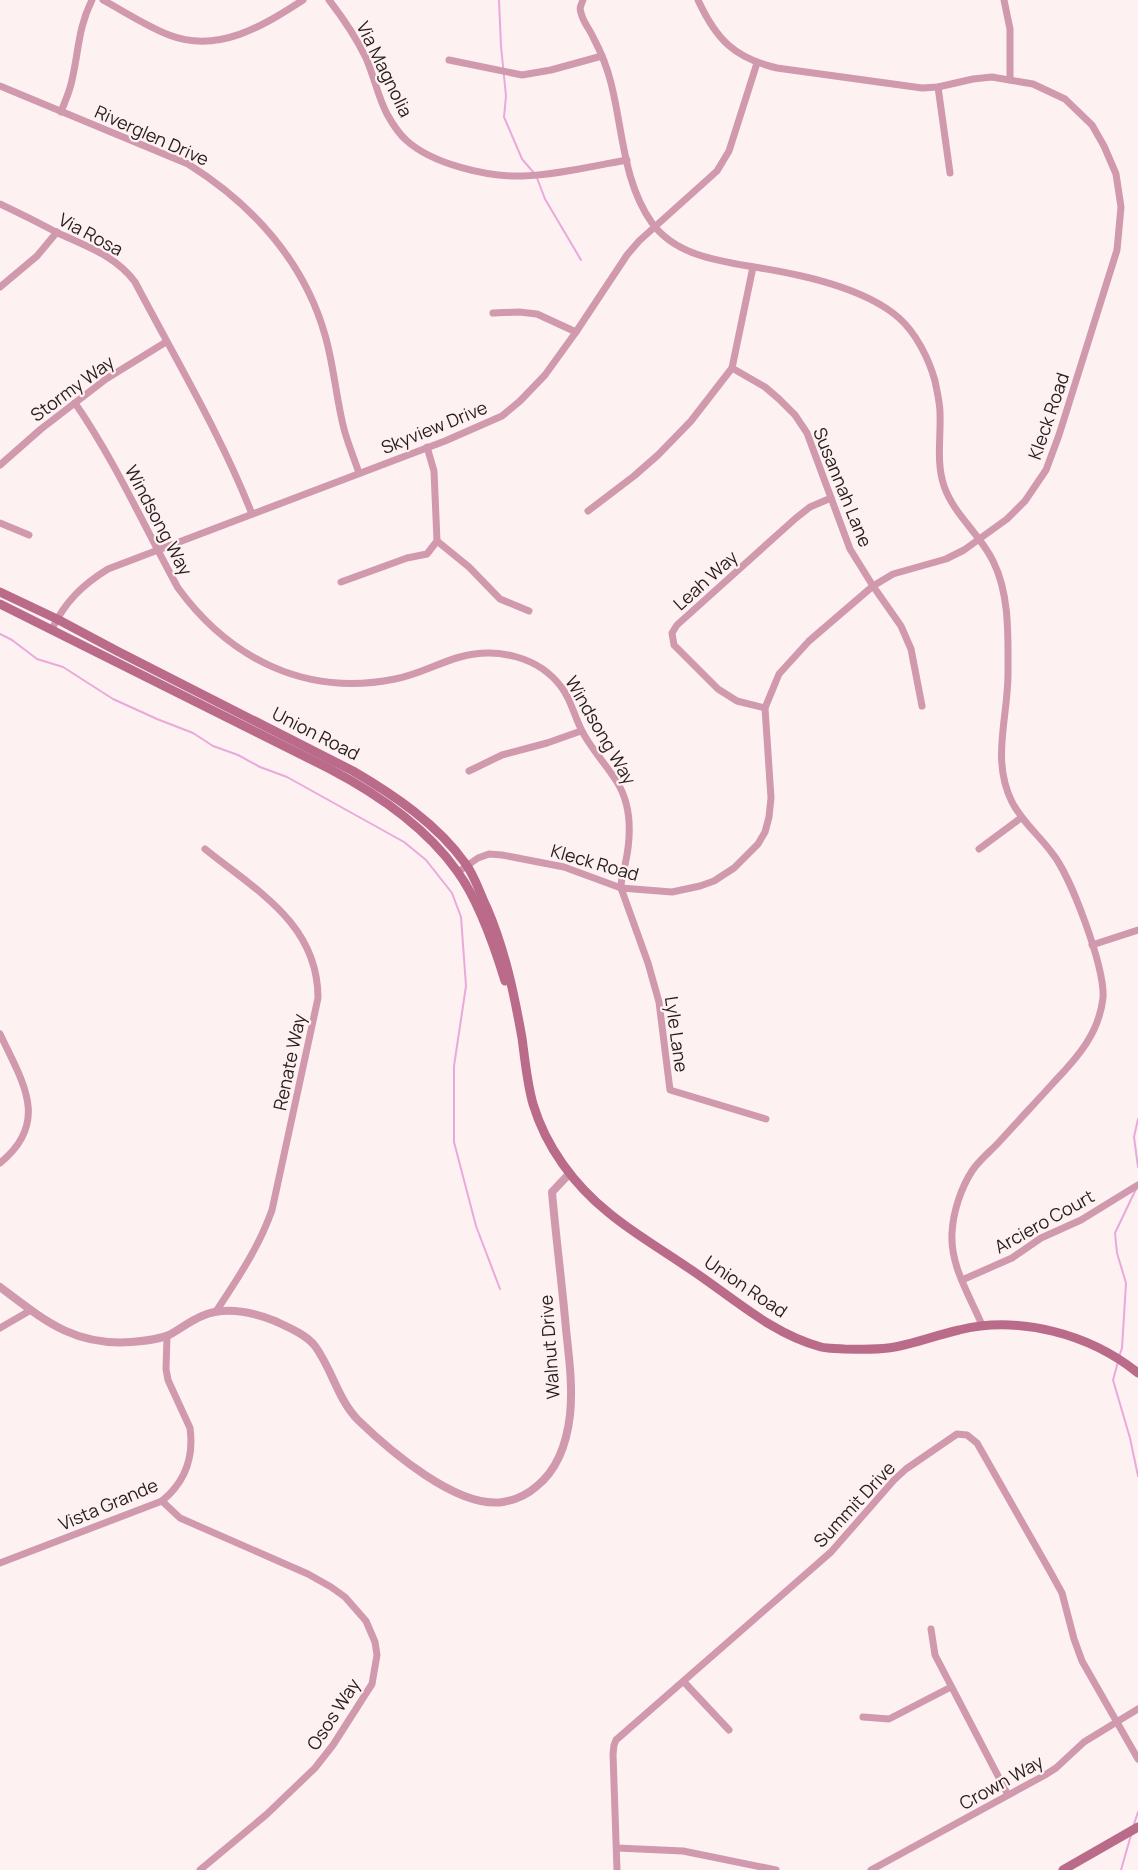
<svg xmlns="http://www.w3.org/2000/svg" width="1138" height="1870" viewBox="0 0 1138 1870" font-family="Manrope,sans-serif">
  <rect width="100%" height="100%" fill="#fef1f1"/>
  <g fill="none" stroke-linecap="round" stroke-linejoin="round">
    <g stroke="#e9a9dc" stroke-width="2">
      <path d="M499,0L501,46L506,96L504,117L522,159L534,173"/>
      <path d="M537,178L545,199L581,260"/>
      <path d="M0,634L12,640L37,659L63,667L113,699L157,719L193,733L213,746L238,755L260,767L287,777L404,842L426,860L452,893L461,917L466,986L454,1066V1142L476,1226L500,1289"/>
      <path d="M1138,1119L1134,1137L1138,1167"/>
      <path d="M1119,1357L1122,1348L1126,1283L1117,1253L1115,1233L1136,1189"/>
      <path d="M1118,1362L1113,1380L1130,1438L1138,1476"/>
      <path d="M1133,1827L1138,1812"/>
      <path d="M1121,1870L1131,1835"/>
    </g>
    <g stroke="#d199ad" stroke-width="7">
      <path d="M103,0C125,12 146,26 169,35C218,54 263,26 303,0"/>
      <path d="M329,0C343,18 356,37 366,58C374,76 378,97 387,114C392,123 398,133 406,140C432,164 487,177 522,176C557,175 592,166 627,160"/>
      <path d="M583,0C580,8 579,7 582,16C584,23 590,30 593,37C601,52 607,67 611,83C623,130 623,182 652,223C675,255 718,261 754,267C799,274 864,287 899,318C916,333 929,359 935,381C937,391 940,403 940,413C941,438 936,462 944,486C954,515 980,534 993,561C1010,595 1008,637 1008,674C1008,718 991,760 1012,802C1022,822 1039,835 1052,853C1071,876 1105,968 1103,998C1099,1033 1078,1057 1055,1081C1037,1101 1018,1121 1000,1141C991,1151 979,1160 972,1171C961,1188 953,1212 952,1233C950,1266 970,1296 982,1325"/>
      <path d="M1004,0L1010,29V80"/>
      <path d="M449,60L522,75L551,70L602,56"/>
      <path d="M0,86L188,164C252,204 304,261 325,335C334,366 336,398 344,429C348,444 354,458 359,473"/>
      <path d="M938,87L950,173"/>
      <path d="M61,112C65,101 70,91 72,80C79,50 78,28 92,0"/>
      <path d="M0,204C19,213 39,223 58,233C86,246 116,256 135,282C175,358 220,433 252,514"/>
      <path d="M0,287L37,256L57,232"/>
      <path d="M493,313L519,312L537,314L576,332"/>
      <path d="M732,368L765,387L779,399L795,415L807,433L850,549L873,586L901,626L911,649L922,706"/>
      <path d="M75,403C115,461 144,526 178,588C230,659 306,697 395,679C418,675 438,663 460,657C496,647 539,656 562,688C571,700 574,715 581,729C590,748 606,764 617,782C632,806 631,838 625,865C623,873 621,879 621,888L648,963L659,1002L670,1090L766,1119"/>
      <path d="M0,465L41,429L106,379L166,342"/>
      <path d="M588,511L634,476L658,455L691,421L732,368L753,267"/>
      <path d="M0,523L29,535"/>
      <path d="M437,541L469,567L500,599L529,611"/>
      <path d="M341,582L407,558L427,554L437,541L434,471L427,447"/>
      <path d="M52,629C65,602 82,585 108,569L445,441L502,416L520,401L545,375L576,332L627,255L639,241L717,171L729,151L757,63"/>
      <path d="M765,708L737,701L718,689L674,645L672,633L677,625L796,518L810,507L831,498"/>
      <path d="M469,771L502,755L547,743L581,731"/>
      <path d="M205,849C257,891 318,924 318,998L272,1210C259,1247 238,1278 217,1310"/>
      <path d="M979,849L1021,818"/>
      <path d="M458,872L478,858L489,854L502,855L564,867L621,888L672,892L700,886L714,881L734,868L758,844L765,832L769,817L771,798L765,708L779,674L809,641L873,586L893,574L946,559L964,550L1007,519L1025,501L1046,470L1059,435L1117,250L1121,207L1116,174L1104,146L1092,125L1065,99L1033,84L992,77L973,79L938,87L922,88L777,68C734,58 716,39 698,0"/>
      <path d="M1092,945L1138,930"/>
      <path d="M0,1034C22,1081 51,1122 0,1163"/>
      <path d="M962,1280L1012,1258L1041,1238L1081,1220L1138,1185"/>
      <path d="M0,1328L31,1310"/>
      <path d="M162,1501L180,1518L308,1574L331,1587L345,1597L366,1621L375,1642L377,1655L372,1684L333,1745L315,1768L267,1814L200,1870"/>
      <path d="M0,1563L162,1501C185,1482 194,1457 190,1428L168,1380L166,1369L167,1336"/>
      <path d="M931,1629L935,1655L1008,1795"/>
      <path d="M684,1682L729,1730"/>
      <path d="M863,1717L889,1719L951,1687"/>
      <path d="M617,1848L683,1851L776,1870"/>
      <path d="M617,1870L613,1754L614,1745L616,1740L831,1552L894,1480L906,1469L957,1434L967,1435L977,1443L1051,1573L1062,1593L1074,1639L1082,1661L1138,1759"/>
      <path d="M871,1870L1045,1775L1056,1768L1084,1742L1138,1709"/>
    </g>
    <path stroke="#d199ad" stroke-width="8" d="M0,1287C44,1320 73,1346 131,1342C144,1341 157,1340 169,1335C180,1329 190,1321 202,1316C225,1306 252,1312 275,1321C288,1327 307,1335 315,1346C332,1369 338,1400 358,1420C389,1450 457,1509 503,1502C515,1500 528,1494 537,1486C558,1469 567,1441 570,1415C573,1386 569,1358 566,1329C562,1284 556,1238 552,1192L569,1174"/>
    <g stroke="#bb6b8a" stroke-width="9">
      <path d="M0,592L57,619L117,651L353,771C394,795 437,824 465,863C475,876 480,894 487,908C505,950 514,993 522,1038C525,1060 527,1083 533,1104C546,1147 574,1185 609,1213C633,1233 661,1249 687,1267C730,1295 771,1334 821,1347C828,1349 836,1348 844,1349C859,1349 873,1350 888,1348C912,1345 936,1335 959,1330C1019,1315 1090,1334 1138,1373"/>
      <path d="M0,604L328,768C376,793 425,826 457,871C479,901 494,945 505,981"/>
      <path d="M1063,1870L1138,1827"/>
    </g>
  </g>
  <g text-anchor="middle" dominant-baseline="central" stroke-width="4.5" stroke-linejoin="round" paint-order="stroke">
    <g font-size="18" fill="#281d1e" stroke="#fef1f1">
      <text transform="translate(385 69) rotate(64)">Via Magnolia</text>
      <text transform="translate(152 135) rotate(24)">Riverglen Drive</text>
      <text transform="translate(91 234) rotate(28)">Via Rosa</text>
      <text transform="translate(72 388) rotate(-36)">Stormy Way</text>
      <text transform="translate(1048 416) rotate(-71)">Kleck Road</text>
      <text transform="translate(434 427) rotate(-22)">Skyview Drive</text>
      <text transform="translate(843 487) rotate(68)">Susannah Lane</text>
      <text transform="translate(159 520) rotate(62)">Windsong Way</text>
      <text transform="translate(705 580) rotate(-42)">Leah Way</text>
      <text transform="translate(601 730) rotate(60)">Windsong Way</text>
      <text transform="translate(316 733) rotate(27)">Union Road</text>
      <text transform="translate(595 862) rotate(16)">Kleck Road</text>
      <text transform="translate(677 1034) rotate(82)">Lyle Lane</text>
      <text transform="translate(289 1062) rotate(-78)">Renate Way</text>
      <text transform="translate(1044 1221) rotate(-29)">Arciero Court</text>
      <text transform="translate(746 1286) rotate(34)">Union Road</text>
      <text transform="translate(549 1347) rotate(-94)">Walnut Drive</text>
      <text transform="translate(108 1504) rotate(-23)">Vista Grande</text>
      <text transform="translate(854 1504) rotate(-47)">Summit Drive</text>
      <text transform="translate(333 1714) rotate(-57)">Osos Way</text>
      <text transform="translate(1001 1782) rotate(-29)">Crown Way</text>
    </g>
  </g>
</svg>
